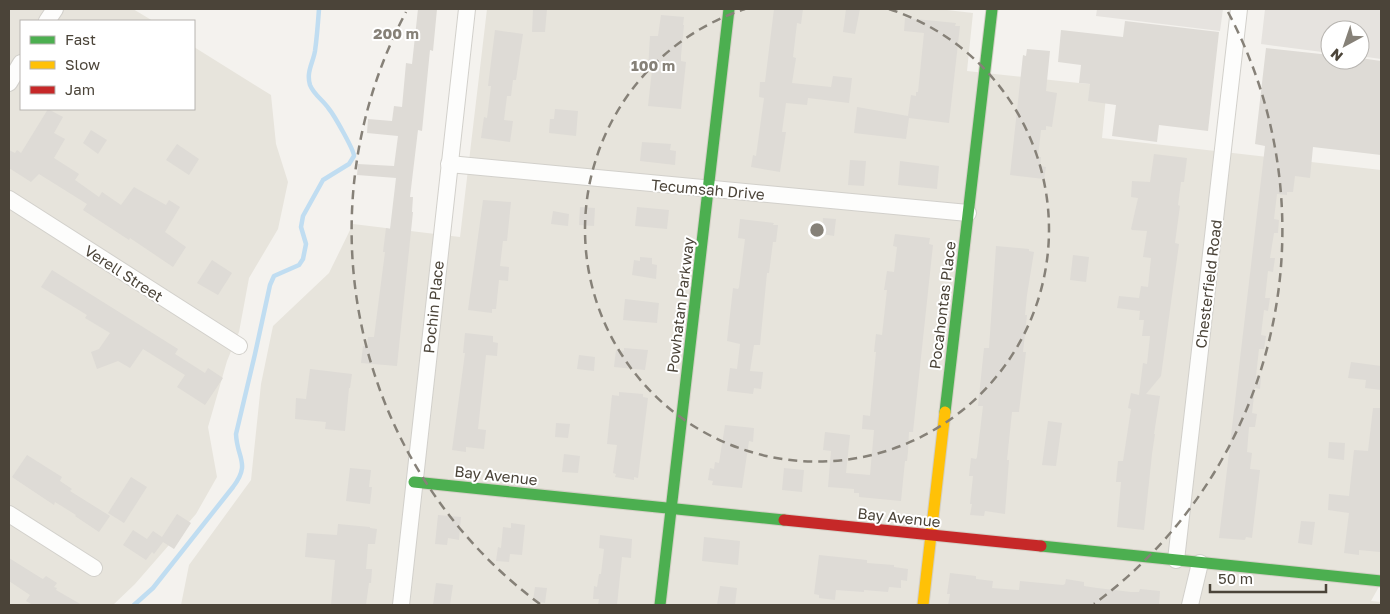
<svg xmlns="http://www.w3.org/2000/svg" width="1390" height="614" viewBox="0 0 1390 614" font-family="'Golos Text',sans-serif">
  <rect width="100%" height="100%" fill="#f4f2ee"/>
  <g fill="#e7e4dc">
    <path d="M9,9H133L153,21H21V109H194V47L271,95L276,144L288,182L278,229L249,278L239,332L227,361L208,427L217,477L196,514L135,584L113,605H9Z"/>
    <path d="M487,9H938L973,13L967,71L1107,86L1102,138L1381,170V583L1371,601L1381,602V605H181L189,565L251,480L261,384L273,326L329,273L353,224L460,237Z"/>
  </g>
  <g fill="#e6e3df">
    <path d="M1097,9H1223L1220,31L1096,16Z"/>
    <path d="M1265,9H1381V59L1360,56V30H1330V53L1261,44Z"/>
  </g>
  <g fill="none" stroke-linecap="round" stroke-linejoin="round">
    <path stroke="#c0ddf1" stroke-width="4.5" d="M134,605L153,588L233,487C251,463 237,459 236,434L255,354L270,285L274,276L299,265L303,259L306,244L301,227L303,216L323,180L349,164L354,156C354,150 334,115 329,109C323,100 314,95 310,85C306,72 313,63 315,51C317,37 318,23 319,9"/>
  </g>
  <g fill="#dedbd6">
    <path d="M418,9H437L433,51L430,50L422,131L418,130L410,197H413L412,212H413L397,366L361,363L363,346H367L368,337H374L385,252H383L386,228L390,229L396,178L357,175L358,164L394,166L398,136L367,133L368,119L392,121L394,106L402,107L406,63L412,64Z"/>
    <path d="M533,9H547L545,32H532Z"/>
    <path d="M774,9H803L801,24L797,23L793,57L796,58L792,83L831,87L833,76L852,78L849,103L808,98L807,105L786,103L782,132H786L780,172L751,167L753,155L756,156L764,98L759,97L760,82H765Z"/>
    <path d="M846,9H860L855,34L843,32Z"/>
    <path d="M661,15L684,17L683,25H684L681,56V61L686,62L681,109L648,106L652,70H648L650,36H658Z"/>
    <path d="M905,18L956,23L955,26H960L949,123L909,118L906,139L854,133L857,107L908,116L911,95L916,96V92H918L924,33L904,31Z"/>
    <path d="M1125,21L1219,32L1208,131L1159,125L1157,142L1112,136L1116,105L1088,101L1090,84L1079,83L1081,65L1058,62L1061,30L1123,37Z"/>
    <path d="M495,30L523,34L516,80H513L511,96H507L504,120L513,121L510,142L481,138L484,117L487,118L491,86H488Z"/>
    <path d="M1266,48L1330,55V60H1360V58L1381,61V155L1313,147L1310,178L1295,176L1293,192H1287V195L1277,194L1274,219L1279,220L1278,233H1274L1270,258H1275L1273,272L1268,271L1265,298H1270L1268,311L1264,310L1261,335L1266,336L1264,349H1259L1256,376L1261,377L1260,389L1255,388L1252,413L1257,414L1255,427H1249L1247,452L1252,453L1250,469L1260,470L1252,538L1246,537L1245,540L1219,538L1265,146L1255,144Z"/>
    <path d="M1027,49L1050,51L1046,91L1057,93L1052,127L1046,126V130H1041L1038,157H1041L1040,166L1046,167L1044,179L1010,175L1023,55L1026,56Z"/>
    <path d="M48,109L63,117L54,133L65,139L54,158L79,174L75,180L99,197L102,192L121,205L134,187L166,205L169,200L180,207L165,232L186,247L173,267L130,238L129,240L83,210L87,204L39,174L31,182L9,168V150L15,153L17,150L21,153Z"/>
    <path d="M555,109L578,111L576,136L549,133L550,119H554Z"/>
    <path d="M91,130L107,140L98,154L83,143Z"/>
    <path d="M642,142L671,144L670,150L676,151L675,165L640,161Z"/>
    <path d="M177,144L199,159L189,175L166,160Z"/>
    <path d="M1154,154L1187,158L1184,182H1181L1178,205L1180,206L1175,243L1179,244L1161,376L1146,394L1160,396L1154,434H1155L1152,454L1144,530L1117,527L1121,482H1116L1118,461H1123L1131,409L1128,408L1131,393L1139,395L1143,363L1147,364L1150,336H1142L1144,320H1139L1140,311L1117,308L1119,296L1139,298L1141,286L1148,287L1151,258L1143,257L1147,231L1132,230L1131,229L1138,198L1131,197L1132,181L1150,182Z"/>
    <path d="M850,160L866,161L864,186L848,185Z"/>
    <path d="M900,161L939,166L937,189L898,185Z"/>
    <path d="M483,200L511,202L507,241H503L500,266L509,267L508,281L499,280L496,309H492V313L468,310Z"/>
    <path d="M580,207L595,208L594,226L579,225Z"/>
    <path d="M637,207L669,210L667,229L635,226Z"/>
    <path d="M553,211L569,214L568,226L551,224Z"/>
    <path d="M823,218L836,219L834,236L822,234Z"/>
    <path d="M740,219L774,223L773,225H778L776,242H773L769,273H767L760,345H754L750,371L763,372L761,389L754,388L753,394L727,391L730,368L737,369L740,344L727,341L733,288L738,289L739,287L745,239L738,238Z"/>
    <path d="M895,234L930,238L929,244L933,245L913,432H909L908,452L907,461H905L901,501L859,497V493H854V489L828,487L831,451L823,450L825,432L850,435L846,473L870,475L874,430L862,429L863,415L870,416L876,352H874L876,334L882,335L887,290H884L887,271L894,272L897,247L893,246Z"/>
    <path d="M996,246L1029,249V251L1034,252L1027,295L1025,315H1027L1023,352H1026L1019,412H1012L1007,460H1009L1005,514L985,511L984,516L970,515L972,504H970L973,476H969L971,458L976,459L977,457L983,406H978L984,348H989Z"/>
    <path d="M1073,255L1089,257L1086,282L1070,280Z"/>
    <path d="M640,257L652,258V264L657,265L656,279L632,275L634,260L640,261Z"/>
    <path d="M212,260L232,273L218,295L197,283Z"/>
    <path d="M52,270L178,349L175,354L205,373L208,368L223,378L205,405L177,387L185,375L143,349L130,368L118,361L97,369L91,352L99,349L110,333L85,318L87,315L41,287Z"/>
    <path d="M625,299L659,303L657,323L623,320Z"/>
    <path d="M465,333L493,336V342L498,343L497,356L486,355L478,429L486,430L484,449L466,447V452L452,450L465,353H463Z"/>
    <path d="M624,348L648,350L645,370L614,367L616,350L624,351Z"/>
    <path d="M579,355L595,357L594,371L577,369Z"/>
    <path d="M1351,362L1381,366V390L1365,388L1366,380L1348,378Z"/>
    <path d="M310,369L352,374L350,388H349L345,431L325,429L326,422L295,419L296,398L306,399Z"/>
    <path d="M619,392L643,394V397L648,398L638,478L634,477V480L615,477L616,474L613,473L617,445L607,444L612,395L619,396Z"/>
    <path d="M1373,408H1381V541L1380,552L1359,550V555L1344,553L1349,513L1328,510L1329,494L1349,496L1354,450L1368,451Z"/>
    <path d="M1048,421L1062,423L1056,466L1042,465Z"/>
    <path d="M556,423L570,424L568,438L555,437Z"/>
    <path d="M725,425L754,428L753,442L749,441L742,488L712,485L713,481L708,480L710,468L714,469L715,462L719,463Z"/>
    <path d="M1329,442L1345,443L1344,460L1328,458Z"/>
    <path d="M564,454L580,456L578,473L562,472Z"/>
    <path d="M27,455L62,477L60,481L72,489L70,491L110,516L99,532L75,516L76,515L55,502L54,505L12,477Z"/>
    <path d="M350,468L371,470L369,487H372L370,504L346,501Z"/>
    <path d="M784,468L804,470L802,492L782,490Z"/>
    <path d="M131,477L147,487L124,523L108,513Z"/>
    <path d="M177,514L191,523L174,549L163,542L154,554L152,552L146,560L123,545L133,530L147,539L153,531L162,537Z"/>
    <path d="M438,515L461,517L459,540L448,538L447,545L435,544Z"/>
    <path d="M1301,521L1315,522L1312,545L1298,543Z"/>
    <path d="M511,523L525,525L522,555L510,554L509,562L496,561L498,547L501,548L503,527L511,528Z"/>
    <path d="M338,524L370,527V528L377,529L375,544H368L366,569H372L371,583H369L366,605H331L335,560L305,557L307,533L337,535Z"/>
    <path d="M600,535L632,539L631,558L622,557L617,605H598L599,599H593L594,586L597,587L599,574H601L604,549L599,548Z"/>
    <path d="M704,537L740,541L738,565L702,561Z"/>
    <path d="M819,555L867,560V563L894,565V567L908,569L907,581L901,580V588L889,587L888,592L864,590V592L836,590L835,600L819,598V595L814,594Z"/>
    <path d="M9,558L41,578L43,579L46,576L57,583L54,587L57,588L56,590L82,605H33L26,601L30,595L9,581Z"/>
    <path d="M950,573L976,576V579L993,581L992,588L1019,590L1020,581L1063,585L1065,584L1066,579L1084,582V586L1097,588L1131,592H1139L1140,589L1160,591L1159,605H948L950,594H947Z"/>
    <path d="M436,583L453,585L450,605H433Z"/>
    <path d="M720,586L737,588L735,605H717Z"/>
    <path d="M535,587L547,588L545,603L533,601Z"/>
  </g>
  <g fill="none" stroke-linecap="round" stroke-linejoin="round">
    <g stroke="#d2d0cb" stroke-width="18">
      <g id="street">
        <path d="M47,21L55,9"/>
        <path d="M9,83L21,63"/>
        <path d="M449,164L968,213"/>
        <path d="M9,199L239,346"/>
        <path d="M9,514L94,568"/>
        <path d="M1176,560L1239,9"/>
        <path d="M401,605L467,9"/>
        <path d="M1190,605L1200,563"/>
      </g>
    </g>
    <g stroke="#d3cfc5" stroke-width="13">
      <g id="fast">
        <path d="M945,412L992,9"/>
        <path d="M414,482L784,520"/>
        <path d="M1041,546L1381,581"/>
        <path d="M660,605L729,9"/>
      </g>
    </g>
    <g stroke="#d3cfc5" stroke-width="13">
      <path id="slow" d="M923,605L945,412"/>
    </g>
    <g stroke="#d3cfc5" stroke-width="13">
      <path id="jam" d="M784,520L1041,546"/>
    </g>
    <use href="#street" stroke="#fdfdfc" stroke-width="16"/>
    <use href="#fast" stroke="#4caf50" stroke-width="11"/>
    <use href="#slow" stroke="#ffc107" stroke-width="11"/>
    <use href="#jam" stroke="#c62828" stroke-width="11"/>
  </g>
  <g fill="none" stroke="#868178" stroke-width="2.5" stroke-dasharray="9 6">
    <path d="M889 9A232 232 0 1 1 745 9"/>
    <path d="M540 604A465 465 0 0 1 406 12M1228 12A465 465 0 0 1 1094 604"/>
  </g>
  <g text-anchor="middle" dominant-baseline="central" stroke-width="4" stroke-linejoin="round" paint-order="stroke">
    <g font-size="15" fill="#4b4439" stroke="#fff">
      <text transform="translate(708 189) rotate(5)">Tecumsah Drive</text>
      <text transform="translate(124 273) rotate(33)">Verell Street</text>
      <text transform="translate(1208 284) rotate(-83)">Chesterfield Road</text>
      <text transform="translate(680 305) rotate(-83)">Powhatan Parkway</text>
      <text transform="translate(942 305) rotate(-83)">Pocahontas Place</text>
      <text transform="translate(433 307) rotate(-84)">Pochin Place</text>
      <text transform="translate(496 475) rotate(6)">Bay Avenue</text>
      <text transform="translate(899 517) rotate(6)">Bay Avenue</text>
    </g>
  </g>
  <circle cx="817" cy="230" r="8" fill="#868178" stroke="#fff" stroke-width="2.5"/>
  <g font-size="15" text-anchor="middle" font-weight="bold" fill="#868178" stroke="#fff" stroke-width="4" stroke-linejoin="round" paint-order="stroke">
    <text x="396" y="39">200 m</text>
    <text x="653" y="71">100 m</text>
  </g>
  <rect width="1390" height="614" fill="none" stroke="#4b4439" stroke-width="20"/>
  <rect x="20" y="20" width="175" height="90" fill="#ffffff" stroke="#b7b4b0"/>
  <rect x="30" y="36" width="25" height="8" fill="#4caf50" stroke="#b7b4b0"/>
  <text x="65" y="45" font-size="15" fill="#4b4439">Fast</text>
  <rect x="30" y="61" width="25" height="8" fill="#ffc107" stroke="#b7b4b0"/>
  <text x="65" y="70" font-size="15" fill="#4b4439">Slow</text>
  <rect x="30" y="86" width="25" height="8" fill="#c62828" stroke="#b7b4b0"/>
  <text x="65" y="95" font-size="15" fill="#4b4439">Jam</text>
  <g transform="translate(1345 45) rotate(220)"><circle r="24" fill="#ffffff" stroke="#b7b4b0"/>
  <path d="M0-4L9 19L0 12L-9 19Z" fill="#868178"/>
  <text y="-8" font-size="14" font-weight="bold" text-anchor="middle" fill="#4b4439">N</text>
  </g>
  <path d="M1210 584v8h116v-8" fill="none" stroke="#4b4439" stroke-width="2.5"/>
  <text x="1218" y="584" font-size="15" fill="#4b4439" stroke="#ffffff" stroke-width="4" paint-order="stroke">50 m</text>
</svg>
